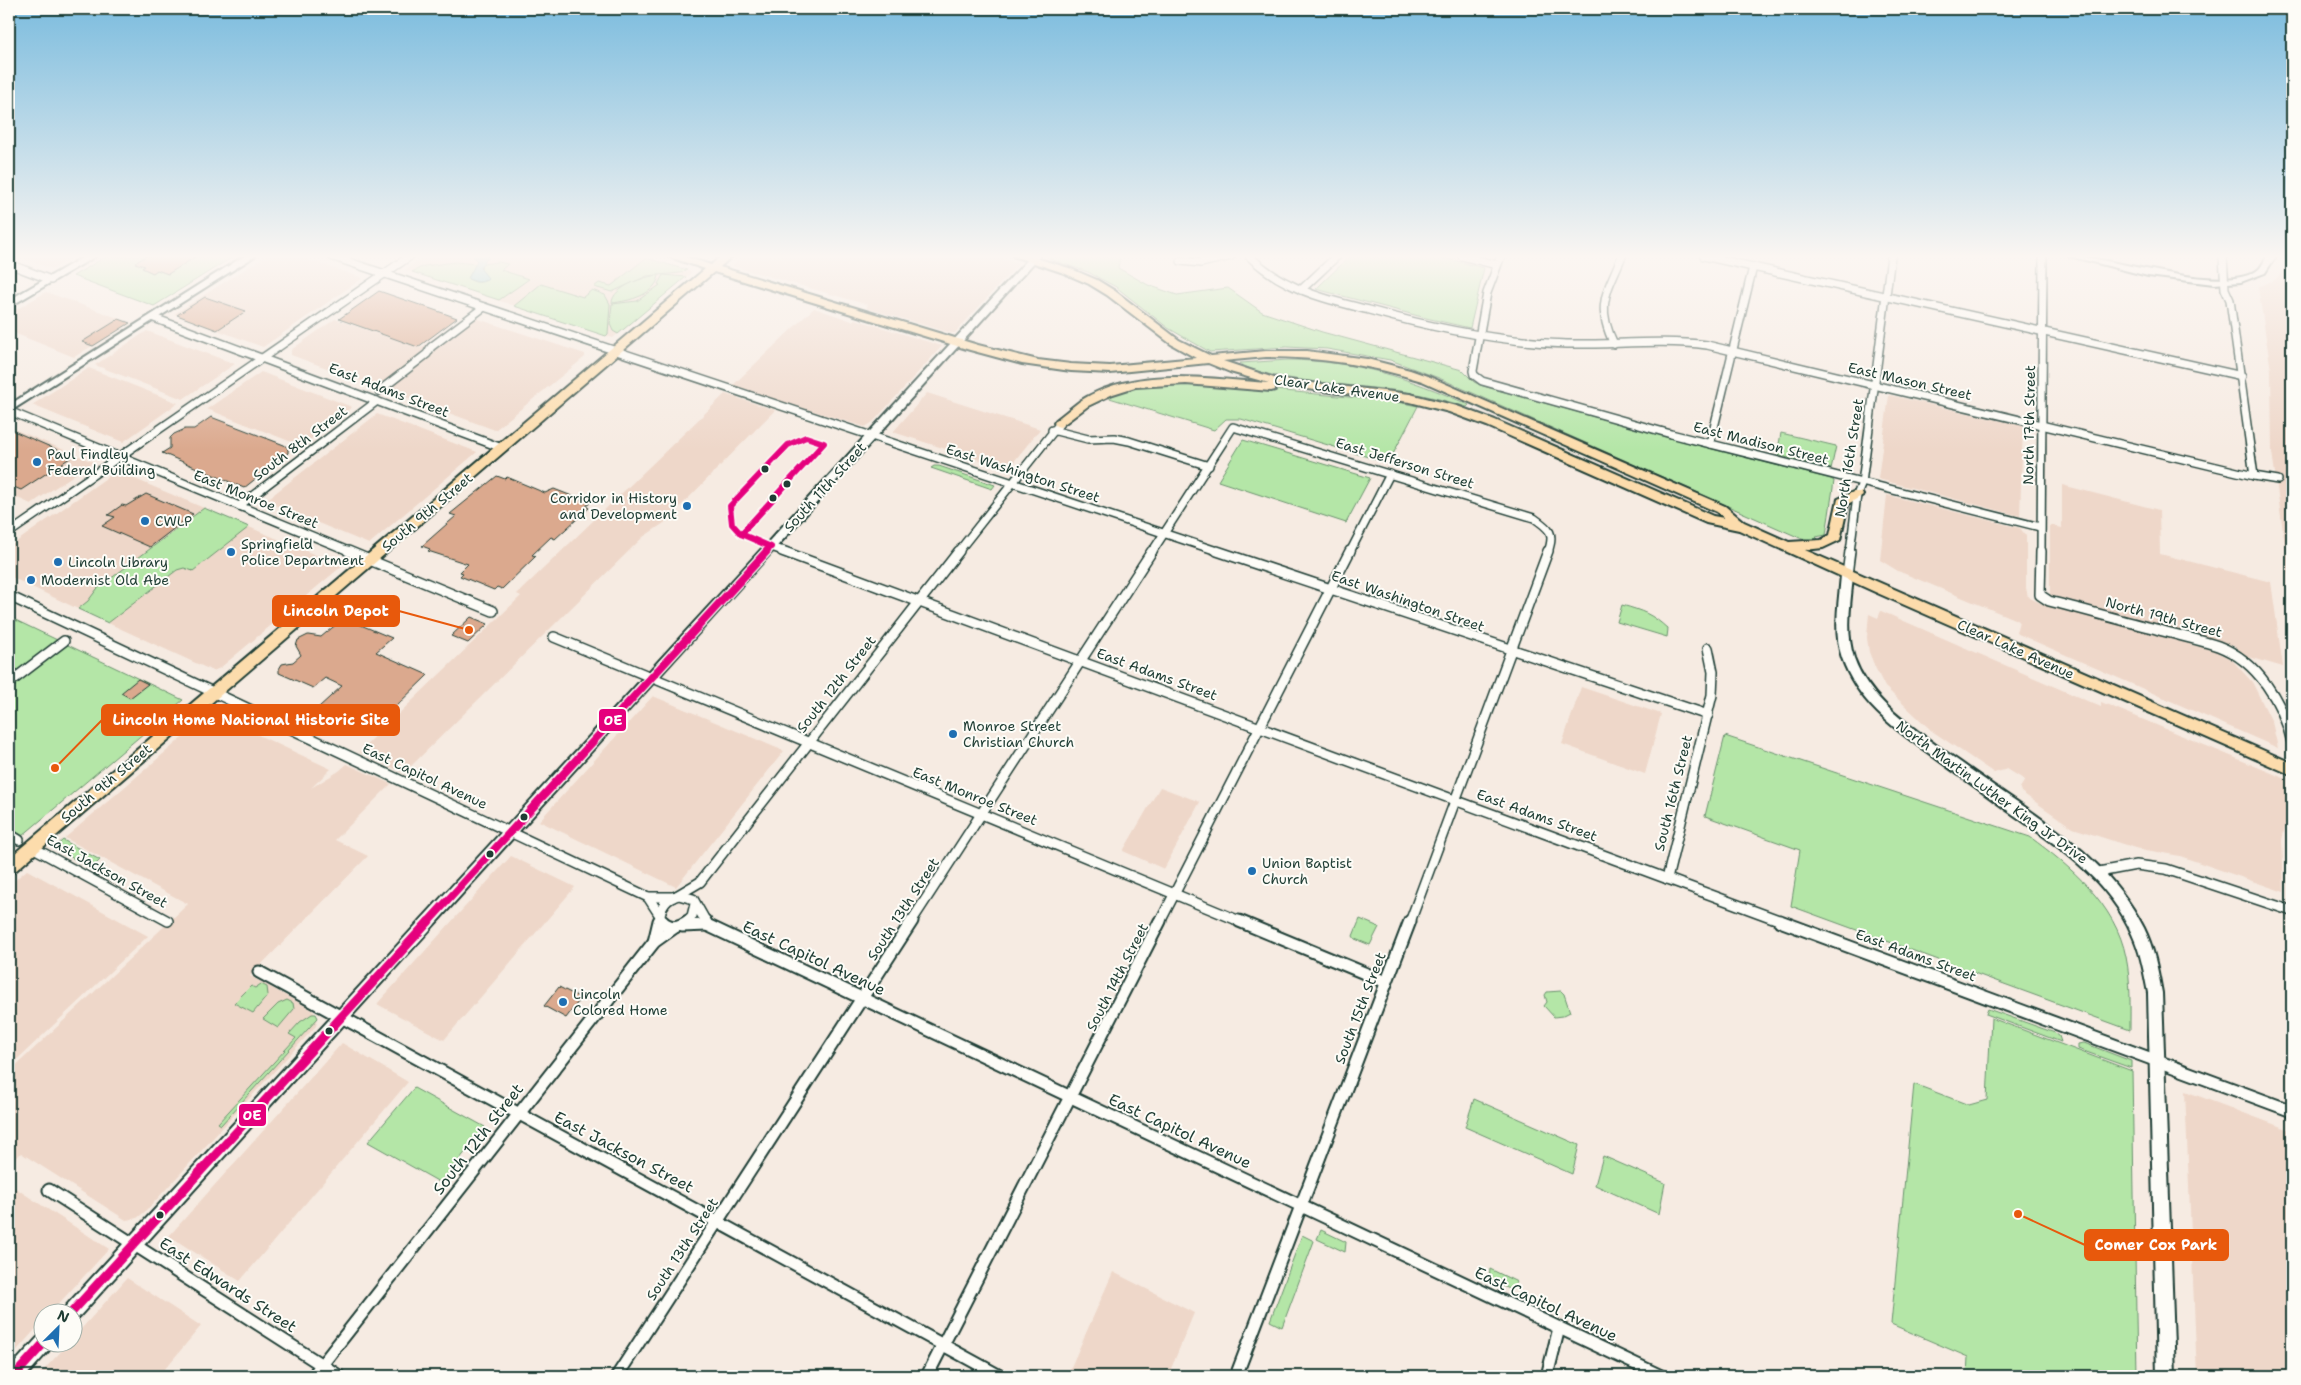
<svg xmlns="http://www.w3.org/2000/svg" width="2301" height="1385" viewBox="0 0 2301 1385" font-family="'Shantell Sans',sans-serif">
  <rect width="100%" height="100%" fill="#f6ebe2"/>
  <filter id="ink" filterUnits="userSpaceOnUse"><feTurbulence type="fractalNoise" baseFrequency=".02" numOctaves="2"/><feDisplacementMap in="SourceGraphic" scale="10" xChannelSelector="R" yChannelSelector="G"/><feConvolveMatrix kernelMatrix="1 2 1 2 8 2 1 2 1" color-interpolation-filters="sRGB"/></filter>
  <g filter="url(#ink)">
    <g fill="#eed7c9">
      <path d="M17,256H76L53,269Z"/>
      <path d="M266,256H297L363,278L263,347L174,314Z"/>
      <path d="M424,256H642L692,272L613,338L405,270Z"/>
      <path d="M743,256H996L1018,264L955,333H951L866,308L868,305L865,304L732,266Z"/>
      <path d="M2288,256H2292V575L2289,574L2272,452L2271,370L2258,287L2275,280L2286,268Z"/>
      <path d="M46,292L129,322L130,323L74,357L9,331V314Z"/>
      <path d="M814,308L852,321L855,319L942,346L873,422L865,427L732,386Z"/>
      <path d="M466,315L585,354V357L495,430L291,355V350L335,319L421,348Z"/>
      <path d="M147,331L235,364L183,399L95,365Z"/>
      <path d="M89,368L178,403L123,442L32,405Z"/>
      <path d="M261,372L352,407L302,446L207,409Z"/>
      <path d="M927,393L1040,429L1008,469L893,432Z"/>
      <path d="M725,394L775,410L664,523L643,537L404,773L359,752L521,596L517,594Z"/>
      <path d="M1889,395L2023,426L2020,516L1878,479Z"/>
      <path d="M377,414L477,452L369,544L265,501Z"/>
      <path d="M9,427L93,462L31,504L9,494Z"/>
      <path d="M116,471L204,508L97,589L88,601L78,609L9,576V547Z"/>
      <path d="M2062,485L2159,510L2160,554L2271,582L2283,667L2246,656L2234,646L2050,595V525L2062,528Z"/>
      <path d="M1887,495L2020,528L2026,536V588L2028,597L2040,603L2215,651L2232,660L2252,682L2272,722L2278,748L2016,633L2019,621L1898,571L1880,560Z"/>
      <path d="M249,527L342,566L220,668L213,671L108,623L177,570L184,568L193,571Z"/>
      <path d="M1881,611L2101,707V702L2286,779L2289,810L2282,840L2284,892L2180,856L2135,848L2073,828L2021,792L2020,788L2025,780L2007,769L1994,773L1932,731L1885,687L1875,667L1869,652L1867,638L1868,624L1869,614L1878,618Z"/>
      <path d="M1581,687L1661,714L1645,774L1562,744Z"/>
      <path d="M653,696L784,751L676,887L539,821Z"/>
      <path d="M211,713L331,769L311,788L339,771L347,764L391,784L335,840L368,856L250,976L312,1010L318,1017L316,1026L146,1211L137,1218L126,1220L21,1153L9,1165V1072L188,904L65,838Z"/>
      <path d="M1160,787L1200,802L1164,869L1123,851Z"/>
      <path d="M511,856L575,887L444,1040L377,1004Z"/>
      <path d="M27,870L148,936L9,1067V885Z"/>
      <path d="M342,1043L408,1082L240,1281L169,1236Z"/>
      <path d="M2185,1091L2292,1131V1376H2197Z"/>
      <path d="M9,1184L109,1249L51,1312H42V1322L9,1359Z"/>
      <path d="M1113,1272L1194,1313L1168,1376H1067Z"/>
      <path d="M127,1278L201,1326L159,1376H38L69,1343L72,1342L73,1338Z"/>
    </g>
    <g fill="#b4e6a7" stroke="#6a926e">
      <path d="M107,256H234L154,306L73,276Z"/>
      <path d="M1049,256H1120L1118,268L1148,285L1177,295L1228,288L1262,312L1322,332L1462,370L1474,382L1483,386L1693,444L1831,479L1834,481L1826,535L1816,537L1819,540L1800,538L1439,378L1390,360L1327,349L1286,347L1210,352L1168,328L1116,287L1088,272L1050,259Z"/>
      <path d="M1350,256H1437L1484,268L1470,328L1426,318L1316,289Z"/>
      <path d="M646,258L687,270L680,273L647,276L612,292L594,287L599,283L611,286Z"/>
      <path d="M455,262L476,264L468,278C473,283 482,284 488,279L481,270L482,264L498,262L508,264L501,270L529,279L499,300L412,272L424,266Z"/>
      <path d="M659,275C656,295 629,301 612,303C612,287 646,276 659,275Z"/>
      <path d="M663,275L686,277L618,334L613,331L610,324L612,304L637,301L660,285L658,284Z"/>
      <path d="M541,284L583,297L592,290L605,295L610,304L608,334L606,336L514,306Z"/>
      <path d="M1288,360C1355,361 1408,377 1469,405L1467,407C1444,400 1422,394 1399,391C1368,386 1260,381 1240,363Z"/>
      <path d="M1156,382L1210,384L1391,401L1418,406L1391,458L1385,462L1241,419H1226L1214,430L1103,396Z"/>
      <path d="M1781,433L1836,446L1831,469L1777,455Z"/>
      <path d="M1243,440L1370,478L1346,523L1218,481Z"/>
      <path d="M934,466H939L995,485L992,489L931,468Z"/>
      <path d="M204,508L249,527L193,571L184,568L177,570L108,623L78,609L88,601L97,589Z"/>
      <path d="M1622,605C1643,611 1652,614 1668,629L1667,637L1617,622Z"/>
      <path d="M9,617L183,700L9,847Z"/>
      <path d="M1725,736L2030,837C2070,866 2116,905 2126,957C2131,981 2130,1006 2130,1030L1791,906L1800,850L1705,816Z"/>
      <path d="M63,840L100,860L94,866L89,867L54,848Z"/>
      <path d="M1360,919L1379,927L1370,945L1355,939L1353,936Z"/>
      <path d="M261,984L267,987L268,995L253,1013L234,1003L251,986L255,988Z"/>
      <path d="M1561,991L1564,994L1570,1012L1562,1016L1554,1017L1544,1006L1547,1002L1545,995L1547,992Z"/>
      <path d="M287,1000L293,1003L294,1009L278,1028L263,1019L278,1004Z"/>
      <path d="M1988,1009L2055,1033L2059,1036L2061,1042L1986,1014Z"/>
      <path d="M312,1014H316L318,1018L221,1125L218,1123L296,1038L289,1034L300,1022Z"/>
      <path d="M1991,1018L2132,1071L2137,1376H1967L1968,1357L1891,1324L1914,1084L1969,1105L1987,1100Z"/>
      <path d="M2084,1043L2131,1061V1068L2078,1049V1044Z"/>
      <path d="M414,1088L485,1127L441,1183L368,1142Z"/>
      <path d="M1474,1099L1579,1145L1572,1174L1465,1127Z"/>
      <path d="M1603,1156L1665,1183L1659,1214L1595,1185Z"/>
      <path d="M1321,1230L1346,1242L1345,1252L1317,1239Z"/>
      <path d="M1302,1235L1314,1241L1282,1327L1270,1321Z"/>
      <path d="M1490,1269L1517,1282L1512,1290L1489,1280Z"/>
    </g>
    <path fill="#78c9ce" stroke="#549190" d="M473,256H489L480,268L488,278L487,280L478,282L468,279L477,261Z"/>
    <g fill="#dba98e" stroke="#1f3d34">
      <path d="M146,256H197L168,274L157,270L153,273L142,268L145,266L135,263Z"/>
      <path d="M379,291L446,314L457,318L418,347L339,319Z"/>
      <path d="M205,297L246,311L217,330L177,315Z"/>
      <path d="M119,319L130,323L93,346L82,342Z"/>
      <path d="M211,417L284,445L288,448V453L244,488L162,453L170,448V438L174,434L185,429H194Z"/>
      <path d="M9,429L60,451L73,456L21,490L9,485Z"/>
      <path d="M497,476L505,479L507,477L545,493L554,489L590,503L586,506L589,508L555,539L551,537L532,555L536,556L502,589L497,587L494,590L460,576L463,573L460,572L468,564L428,551L430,549L422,546L456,516L450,514Z"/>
      <path d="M146,494L193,514L150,547L102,526L115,517L108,515L122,505L126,506Z"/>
      <path d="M471,617L488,624L468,643L451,636Z"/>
      <path d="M344,618L392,638L376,652L428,675L393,709L397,711L388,719L383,717L370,730L319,707L342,686L325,678L313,688L279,673V669L282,664L293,662L301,655L296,646L298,640L308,635L321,637Z"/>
      <path d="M138,679L148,684L130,698L121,693Z"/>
      <path d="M559,987L581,998L566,1018L544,1006Z"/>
    </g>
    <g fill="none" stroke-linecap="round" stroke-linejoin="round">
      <g stroke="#1f3d34" stroke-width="10">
        <g id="street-far2">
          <path d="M331,256L1220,552"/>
          <path d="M1249,256C1261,267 1274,277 1289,284C1314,297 1342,303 1369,310C1433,328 1499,342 1567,344C1614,345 1660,339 1707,345L2254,476L2278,480"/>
          <path d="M1462,256L1497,265"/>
          <path d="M1501,256L1487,293L1473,371L1474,375L1482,381L1671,434L2040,527"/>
          <path d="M1704,256L2242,376"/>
          <path d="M2223,256L2225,289L2230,300L2254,476"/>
          <path d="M1181,261L1201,263L1231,256"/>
          <path d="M9,264L51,280"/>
          <path d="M1301,290L1337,256"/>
          <path d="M154,318L502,448"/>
          <path d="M1614,344C1595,305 1607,292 1622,256"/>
          <path d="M379,391L427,354L431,347L484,307"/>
          <path d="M9,411L351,552"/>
          <path d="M1052,430L1088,439L1114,438L1129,441L1209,466"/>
          <path d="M1710,444L1753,267"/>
          <path d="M239,506L377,401"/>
          <path d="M9,533L410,256"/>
          <path d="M771,547L786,552"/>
          <path d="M958,552L1060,423"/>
          <path d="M1152,552L1233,427L1534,518C1550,529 1555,533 1548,552"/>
          <path d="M1350,552L1390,474"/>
          <path d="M1850,552L1857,495L1862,483L1891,256"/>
          <path d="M2041,552L2043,256"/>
        </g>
      </g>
      <g stroke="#1f3d34" stroke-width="12">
        <g id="street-far1">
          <path d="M348,551L493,611"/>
          <path d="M782,551L1784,922"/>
          <path d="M1217,551L1708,715"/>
          <path d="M2041,551L2040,595L2049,601C2085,610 2120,620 2156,629C2176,635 2198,639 2218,646C2258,661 2283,703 2292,742"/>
          <path d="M1847,575L1850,551"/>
          <path d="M9,596L648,897L659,914"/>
          <path d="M554,637L1242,922"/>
          <path d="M9,683L64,641"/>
          <path d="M9,834L19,840"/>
          <path d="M32,847L168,921"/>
          <path d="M2099,872L2136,865L2166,869L2292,911"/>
          <path d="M1667,879L1712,695L1713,672L1708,648"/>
          <path d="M678,895L700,882L959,551"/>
          <path d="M648,897H673"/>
          <path d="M659,922L660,919"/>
          <path d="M663,922L660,919C660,906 667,898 679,895L693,899L706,922"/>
          <path d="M686,922L692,916L695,904"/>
          <path d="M911,922L1152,551"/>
          <path d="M1160,922L1350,551"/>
          <path d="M1410,922L1548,551"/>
        </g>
      </g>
      <g stroke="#1f3d34" stroke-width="15">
        <g id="street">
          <path d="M662,921C670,930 679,927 688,921"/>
          <path d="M705,921L707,925L1661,1376"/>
          <path d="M1239,921L1386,982"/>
          <path d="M1780,921L2292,1111"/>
          <path d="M682,926L707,925"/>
          <path d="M654,942L659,921"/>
          <path d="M259,972L1000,1376"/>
          <path d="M49,1190L339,1376"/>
          <path d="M313,1376L654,942L675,927"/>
          <path d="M617,1376L912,921"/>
          <path d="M927,1376L1160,921"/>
          <path d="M1236,1376L1410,921"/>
          <path d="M1547,1376L1559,1328"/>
        </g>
      </g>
      <g stroke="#1f3d34" stroke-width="4">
        <g id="secondary">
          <path d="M85,256H96L9,307V300Z"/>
          <path d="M244,256H255L9,412V405Z"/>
          <path d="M1031,256H1040L78,1318L72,1320V1312H64L66,1306Z"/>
          <path d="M2069,256C2110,256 2227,297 2259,269C2262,266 2265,260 2267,256H2276L2265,273L2241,282L2214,284L2148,276Z"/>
          <path d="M1847,571L1853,575C1851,602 1845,631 1854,658C1868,697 1903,721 1936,745C1963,764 1989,783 2016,801C2067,836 2116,872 2144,928C2154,948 2158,971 2162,993L2175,1376H2157L2148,993C2144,973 2141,953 2132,934C2108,878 2053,842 2004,808C1978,789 1953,771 1927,752C1892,727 1857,701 1842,658C1833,631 1839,602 1841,575Z"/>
          <path d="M42,1334V1342H54L51,1348L26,1376H9V1369L39,1336Z"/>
        </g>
      </g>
      <g stroke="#1f3d34" stroke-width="4">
        <path id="primary" d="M667,256H683L711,265L721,256H732L720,267L978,345L1038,360L1071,364L1110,366L1196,358L1171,344L1107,295L1089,284L1061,272L1013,256H1029L1069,268L1097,280L1115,291L1179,340L1211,356L1266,351H1307L1367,359L1410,370L1430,377L1725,506L1744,522L1789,542L1821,540L1830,535L1838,499L1853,492H1861L1863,495L1848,504L1840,540L1823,548L1805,550L2292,763V775L1875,592L1739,530L1706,523L1487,426L1449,412L1410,402L1275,385V390L1271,391L1186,384L1135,387L1113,394L1088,406L1060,427L1056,426L1054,423L1056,420C1064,414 1072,407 1080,401C1136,365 1206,379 1269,383L1230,372L1208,363L1110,373L1071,371L1022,364L970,350L714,272L14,872L9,874V858L705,269ZM1266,357C1320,357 1371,365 1422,381L1717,512L1724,518L1713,516L1495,420L1457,406L1410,394L1277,379L1223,361Z"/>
      </g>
      <use href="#street-far2" stroke="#fdfcf7" stroke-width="7"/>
      <use href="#street-far1" stroke="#fdfcf7" stroke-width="9"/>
      <use href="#street" stroke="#fdfcf7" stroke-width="11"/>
      <use href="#secondary" fill="#fdfcf7" fill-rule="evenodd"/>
      <use href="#primary" fill="#fcdcac" fill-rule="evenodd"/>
      <g stroke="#fdfcf7" stroke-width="9">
        <g id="bus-1-far2">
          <path d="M806,437L824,443L741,534L732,524L730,506L788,445Z"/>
          <path d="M741,534L771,547L766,552"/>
        </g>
      </g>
      <g stroke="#fdfcf7" stroke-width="11">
        <path id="bus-1-far1" d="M428,922L767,551"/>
      </g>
      <g stroke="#fdfcf7" stroke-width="13">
        <g id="bus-1">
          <path d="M72,1312L429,921"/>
          <path d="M14,1376L45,1342"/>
        </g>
      </g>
      <use href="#bus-1-far2" stroke="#e5007d" stroke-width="6"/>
      <use href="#bus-1-far1" stroke="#e5007d" stroke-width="8"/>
      <use href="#bus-1" stroke="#e5007d" stroke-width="9"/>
    </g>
  </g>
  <linearGradient id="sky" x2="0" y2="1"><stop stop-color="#7bbcde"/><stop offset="0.57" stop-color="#fbf6f2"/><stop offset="1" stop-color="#fbf6f2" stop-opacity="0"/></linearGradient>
  <rect width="2301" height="450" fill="url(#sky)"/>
  <g fill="#1f6fb2" stroke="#fdfcf7" stroke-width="2">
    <circle cx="37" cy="462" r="5"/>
    <circle cx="687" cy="506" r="5"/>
    <circle cx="145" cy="521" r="5"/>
    <circle cx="231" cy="552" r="5"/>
    <circle cx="58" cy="562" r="5"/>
    <circle cx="31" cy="580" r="5"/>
    <circle cx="953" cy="734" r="5"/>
    <circle cx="1252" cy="871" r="5"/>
    <circle cx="563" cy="1002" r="5"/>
  </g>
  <g fill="#1f3d34" stroke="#fdfcf7" stroke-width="2">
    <circle cx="765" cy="469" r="4.5"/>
    <circle cx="787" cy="484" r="4.5"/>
    <circle cx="773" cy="498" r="4.5"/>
    <circle cx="524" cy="817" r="4.5"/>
    <circle cx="490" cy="854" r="4.5"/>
    <circle cx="329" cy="1031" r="4.5"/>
    <circle cx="160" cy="1215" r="4.5"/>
  </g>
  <g text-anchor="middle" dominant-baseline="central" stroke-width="4" stroke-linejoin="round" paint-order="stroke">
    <g font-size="14" fill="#1f3d34" stroke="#fdfcf7">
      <text transform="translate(1910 381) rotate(13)">East Mason Street</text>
      <text transform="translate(1337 388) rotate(8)">Clear Lake Avenue</text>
      <text transform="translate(389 390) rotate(21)">East Adams Street</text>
      <text transform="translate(2029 425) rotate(-89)">North 17th Street</text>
      <text transform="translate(300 443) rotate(-37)">South 8th Street</text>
      <text transform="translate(1761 443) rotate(14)">East Madison Street</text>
      <text transform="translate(1849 458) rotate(-81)">North 16th Street</text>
      <text transform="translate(1405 463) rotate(17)">East Jefferson Street</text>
      <text transform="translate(1023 473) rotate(18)">East Washington Street</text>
      <text transform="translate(825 487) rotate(-48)">South 11th Street</text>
      <text transform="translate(256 499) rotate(22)">East Monroe Street</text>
      <text transform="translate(427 512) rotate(-40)">South 9th Street</text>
      <text transform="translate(1408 601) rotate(19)">East Washington Street</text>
      <text transform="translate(2164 617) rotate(15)">North 19th Street</text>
      <text transform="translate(2016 649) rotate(24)">Clear Lake Avenue</text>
      <text transform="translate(1157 674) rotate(20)">East Adams Street</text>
      <text transform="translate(836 684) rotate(-52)">South 12th Street</text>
      <text transform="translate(425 776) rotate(25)">East Capitol Avenue</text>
      <text transform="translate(106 783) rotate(-40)">South 9th Street</text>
      <text transform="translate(1992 792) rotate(36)">North Martin Luther King Jr Drive</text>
      <text transform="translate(1673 793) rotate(-76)">South 16th Street</text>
      <text transform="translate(975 796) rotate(22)">East Monroe Street</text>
      <text transform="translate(1537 815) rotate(20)">East Adams Street</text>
      <text transform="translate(107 871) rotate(29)">East Jackson Street</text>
      <text transform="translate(903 909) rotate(-57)">South 13th Street</text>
      <text transform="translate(1916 955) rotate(20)">East Adams Street</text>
      <text transform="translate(1117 977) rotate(-63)">South 14th Street</text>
      <text transform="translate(1360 1008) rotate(-69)">South 15th Street</text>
      <text transform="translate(682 1249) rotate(-57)">South 13th Street</text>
    </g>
    <g font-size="14" fill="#1f3d34" stroke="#fdfcf7" text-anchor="start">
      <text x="47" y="454">Paul Findley<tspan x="47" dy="16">Federal Building</tspan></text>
      <text x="677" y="498" text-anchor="end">Corridor in History<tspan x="677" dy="16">and Development</tspan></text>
      <text x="155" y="521">CWLP</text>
      <text x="241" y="544">Springfield<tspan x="241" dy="16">Police Department</tspan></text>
      <text x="68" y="562">Lincoln Library</text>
      <text x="41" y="580">Modernist Old Abe</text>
      <text x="963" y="726">Monroe Street<tspan x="963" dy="16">Christian Church</tspan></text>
      <text x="1262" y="863">Union Baptist<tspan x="1262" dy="16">Church</tspan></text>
      <text x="573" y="994">Lincoln<tspan x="573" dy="16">Colored Home</tspan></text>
    </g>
    <g font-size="16" fill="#1f3d34" stroke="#fdfcf7">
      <text transform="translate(814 958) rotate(25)">East Capitol Avenue</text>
      <text transform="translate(1180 1131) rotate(25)">East Capitol Avenue</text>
      <text transform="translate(478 1139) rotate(-52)">South 12th Street</text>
      <text transform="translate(624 1152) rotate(28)">East Jackson Street</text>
      <text transform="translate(228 1285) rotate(33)">East Edwards Street</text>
      <text transform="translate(1546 1304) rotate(25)">East Capitol Avenue</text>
    </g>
  </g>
  <path fill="none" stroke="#e8590c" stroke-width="2" d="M469 630L399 611M55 768L102 720M2018 1214L2085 1245"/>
  <g fill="#e8590c" stroke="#fdfcf7" stroke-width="2">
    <circle cx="469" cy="630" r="5"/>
    <circle cx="55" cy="768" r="5"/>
    <circle cx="2018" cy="1214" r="5"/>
  </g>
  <g fill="#e8590c" stroke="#e8590c" stroke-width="2">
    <rect x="273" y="596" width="126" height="30" rx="5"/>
    <rect x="102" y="705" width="297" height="30" rx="5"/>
    <rect x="2085" y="1230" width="143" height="30" rx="5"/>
  </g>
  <g font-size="15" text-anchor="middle" font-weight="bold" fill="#fff">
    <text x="336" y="616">Lincoln Depot</text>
    <text x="251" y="725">Lincoln Home National Historic Site</text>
    <text x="2156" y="1250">Comer Cox Park</text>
  </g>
  <g stroke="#fdfcf7" stroke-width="2">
    <rect x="598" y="708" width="29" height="24" rx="5" fill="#e5007d"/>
    <rect x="238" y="1103" width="29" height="24" rx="5" fill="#e5007d"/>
  </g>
  <g font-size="14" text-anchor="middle" font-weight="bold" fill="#fff">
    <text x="613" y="725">0E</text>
    <text x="252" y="1120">0E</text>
  </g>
  <rect width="2301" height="1385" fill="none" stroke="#fdfcf7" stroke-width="30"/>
  <rect x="15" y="15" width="2271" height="1355" fill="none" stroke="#1f3d34" stroke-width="2" filter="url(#ink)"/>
  <g transform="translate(58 1328) rotate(24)"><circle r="24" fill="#fdfcf7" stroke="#a4b0a9"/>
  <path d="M0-4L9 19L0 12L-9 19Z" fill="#1f6fb2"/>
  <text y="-8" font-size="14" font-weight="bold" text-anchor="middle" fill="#1f3d34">N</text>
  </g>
</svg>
